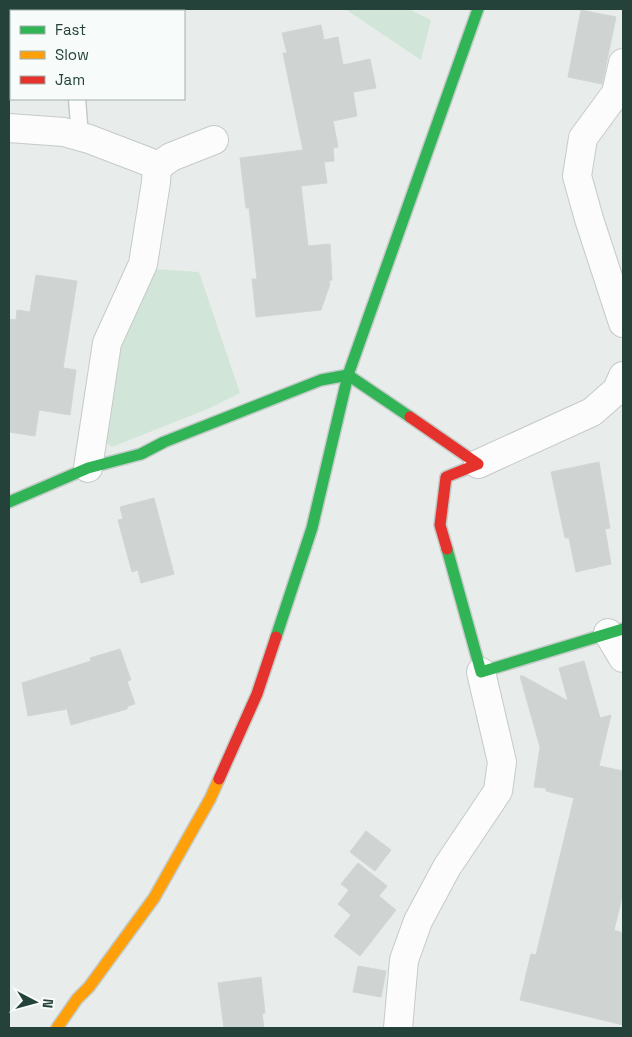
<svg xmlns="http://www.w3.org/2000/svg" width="632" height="1037" viewBox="0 0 632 1037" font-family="'Space Grotesk',sans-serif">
  <rect width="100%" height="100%" fill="#e8edeb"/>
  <g fill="#d1e6d8">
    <path d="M345,9H409L431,20L421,60Z"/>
    <path d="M155,269L199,272L240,393L210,408L112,447L99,437L116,346Z"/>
  </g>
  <g fill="#cfd4d2" stroke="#d1d6d4">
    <path d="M581,10L616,17L602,84L568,77Z"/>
    <path d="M321,25L324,40L338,37L343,65L370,59L376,88L353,92L357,116L333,121L338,147L333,148L334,161L324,162L327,183L301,186L308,246L330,244L332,280L329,281L330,284L321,310L256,317L252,279H257L249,208H246L240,158L303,150L283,53H287L282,33Z"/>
    <path d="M36,275L77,281L63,368L76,370L70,415L39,410L35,436L9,432V319L16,320L17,310L30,312Z"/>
    <path d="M599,462L610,528L605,529L611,564L576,572L569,538H565L551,472Z"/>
    <path d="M154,498L174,574L141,583L138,570L132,572L118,520L123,519L120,507Z"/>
    <path d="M120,649L131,680L127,681L135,704L128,706L127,709L71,725L67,709L28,716L22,683L91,661L90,658Z"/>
    <path d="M584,661L600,718L611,715L599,766L623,771V893L614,930L623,933V1025L520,1000L531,954L536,955L574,798L546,791V788L534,787L540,747L520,676H523L568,701L559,668Z"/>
    <path d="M366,831L391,850L375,871L350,852Z"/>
    <path d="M358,863L387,886L379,896L396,910L360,956L334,936L351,915L338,904L349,890L341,884Z"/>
    <path d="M358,966L386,971L381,997L353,992Z"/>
    <path d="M261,977L265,1013L262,1014L264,1028H224L218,983Z"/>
  </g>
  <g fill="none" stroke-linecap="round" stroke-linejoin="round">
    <g stroke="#c5cac8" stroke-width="19">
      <path id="lane" d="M77,99L80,136"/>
    </g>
    <g stroke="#c5cac8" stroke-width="30">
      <g id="street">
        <path d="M623,63L616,93L583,138L577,176L589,219L623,323"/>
        <path d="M9,128L64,132L89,139L149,162L157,167L156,182L143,264L107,343L88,468"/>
        <path d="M157,167L171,157L214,140"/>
        <path d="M478,464L592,412L617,390L623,376"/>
        <path d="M608,633L623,658"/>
        <path d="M398,1028L404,960L418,921L447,867L498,791L502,762L481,672"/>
      </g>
    </g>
    <g stroke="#c3cbc8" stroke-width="14">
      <g id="fast">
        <path d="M9,502L88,468L141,454L164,442L321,380L348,375L410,417"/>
        <path d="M447,549L481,672L623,629"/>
        <path d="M276,637L312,528L348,375L478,9"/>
      </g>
    </g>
    <g stroke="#c3cbc8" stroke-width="14">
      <path id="slow" d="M57,1028L77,999L89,987L154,898L210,799L219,779"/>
    </g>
    <g stroke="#c3cbc8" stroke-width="14">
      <g id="jam">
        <path d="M410,417L478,464L446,477L440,525L447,549"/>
        <path d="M219,779L257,694L276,637"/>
      </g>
    </g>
    <use href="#lane" stroke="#fcfcfc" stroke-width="16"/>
    <use href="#street" stroke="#fcfcfc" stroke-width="28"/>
    <use href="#fast" stroke="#30b455" stroke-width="11"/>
    <use href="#slow" stroke="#ff9f0a" stroke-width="11"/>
    <use href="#jam" stroke="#e5322d" stroke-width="11"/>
  </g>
  <rect width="632" height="1037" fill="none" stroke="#24423a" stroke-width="20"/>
  <rect x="10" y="10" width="175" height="90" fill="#f7fbf9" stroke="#a3b1ad"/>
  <rect x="20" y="26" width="25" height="8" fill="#30b455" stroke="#a3b1ad"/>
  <text x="55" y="35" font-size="15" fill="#24423a">Fast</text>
  <rect x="20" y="51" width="25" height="8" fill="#ff9f0a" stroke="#a3b1ad"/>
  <text x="55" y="60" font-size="15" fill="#24423a">Slow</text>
  <rect x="20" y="76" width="25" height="8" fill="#e5322d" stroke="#a3b1ad"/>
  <text x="55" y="85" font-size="15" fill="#24423a">Jam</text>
  <g transform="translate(35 1002) rotate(96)" stroke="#f7fbf9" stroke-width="4" paint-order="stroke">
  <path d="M0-4L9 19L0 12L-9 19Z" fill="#24423a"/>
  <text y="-8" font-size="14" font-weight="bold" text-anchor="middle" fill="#24423a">N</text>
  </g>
</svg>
